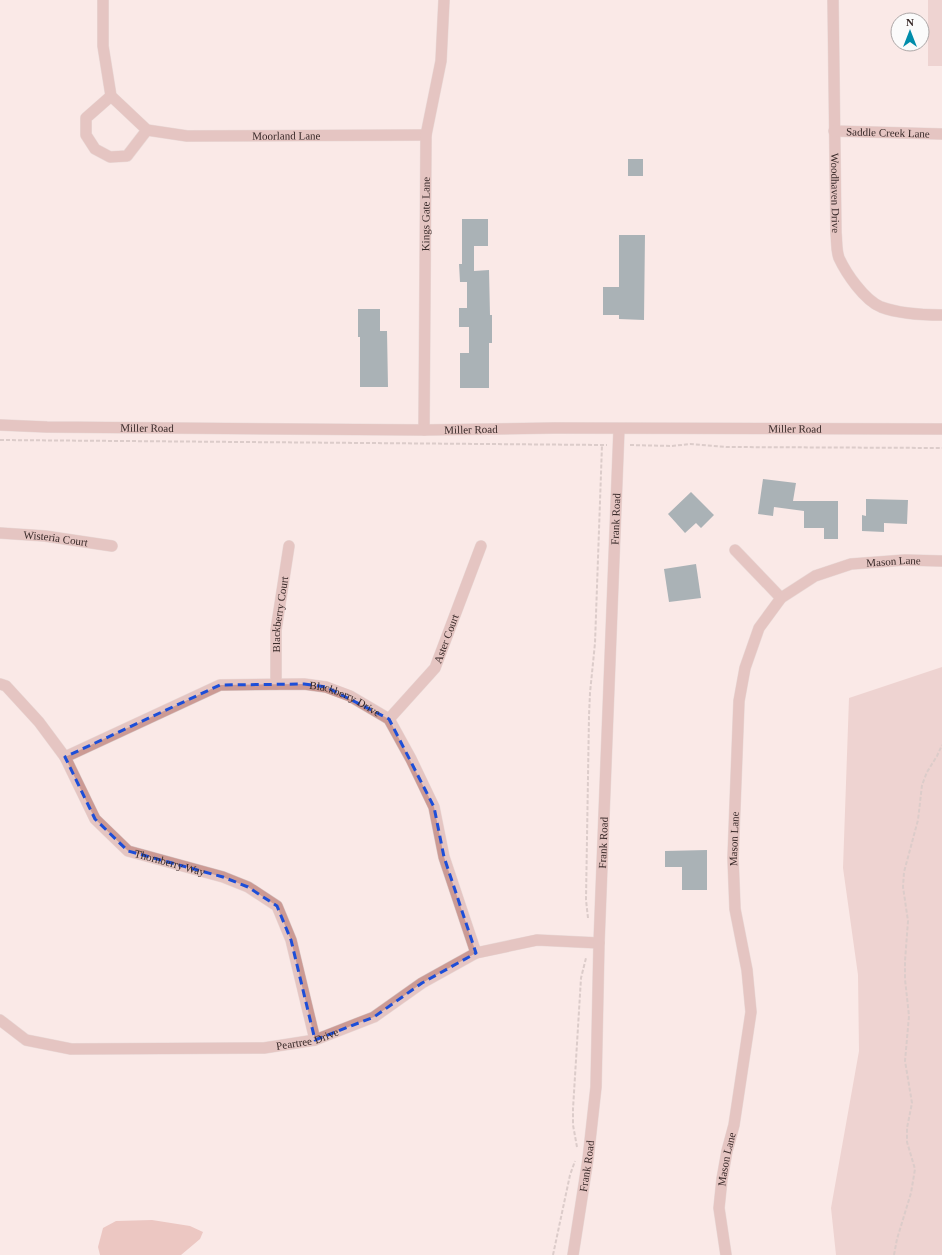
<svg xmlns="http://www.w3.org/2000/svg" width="942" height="1255" viewBox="0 0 942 1255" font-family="Georgia,serif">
  <rect width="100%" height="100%" fill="#fae9e7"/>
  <g fill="#e1b9b5">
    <rect x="928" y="0" width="14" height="66"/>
    <path d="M942,667V1255H836L831,1208L859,1051L858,975L843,868L849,698Z"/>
  </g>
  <path fill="#db9d96" d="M152,1220L190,1226L203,1232L200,1239L181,1255H100L98,1247L103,1228L116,1221Z"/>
  <g fill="#4b707b">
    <rect x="628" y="159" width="15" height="17"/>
    <path d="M462,219H488V246H474V271L489,270L490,315H492V343H489V388H460V353H469V327H459V308H467V282H460L459,264H462Z"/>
    <path d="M619,235H645L644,320L619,319V315H603V287H619Z"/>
    <path d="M358,309H380V331H387L388,387H360V337H358Z"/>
    <path d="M763,479L796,483L793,501H838V539H824V528H804V511L774,507L773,516L758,514Z"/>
    <path d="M691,492L714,515L701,528L696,523L685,533L668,514Z"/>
    <path d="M866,499L908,500L907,524L884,523V532L862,531V515L866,516Z"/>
    <path d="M696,564L701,598L669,602L664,569Z"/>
    <path d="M707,850V890H682V867H665V851Z"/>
  </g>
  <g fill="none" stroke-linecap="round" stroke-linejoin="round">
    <g stroke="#d7c6c5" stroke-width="12">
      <g id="minor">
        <path id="s1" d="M103,0V46L111,96L147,130L187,136L426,135"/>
        <path id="s2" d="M833,0L836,233C837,241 836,250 839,258C846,273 864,300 881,307C900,314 921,315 942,315"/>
        <path d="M111,96L86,118V135L95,149L110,157L127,156L147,130"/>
        <path id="s3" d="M834,131L942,134"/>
        <path id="s4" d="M424,430L426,135L441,61L444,0"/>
        <path id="s5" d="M0,533L45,536L112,546"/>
        <path d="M735,550L781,598"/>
        <path id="s6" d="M0,684L6,686L39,722L65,757L95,819L128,851L223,877L248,887L277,906L291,940L315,1040"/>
        <path id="s7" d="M276,684V630L289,546"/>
        <path id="s8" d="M389,719L435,668L481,546"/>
        <path id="s9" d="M65,757L220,685L304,684L326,687L350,696L389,719L411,759L434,807L444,857L476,953"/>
        <path id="s10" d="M0,1020L26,1040L71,1049L264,1048L315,1040L374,1017L422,983L476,953L537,940L599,943"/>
        <path id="s11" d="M726,1255L719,1208L722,1179L727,1151L734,1125L751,1012L747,970L735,909L733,858L739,701L745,668L759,628L781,598L815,576L851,564L905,560L942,561"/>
      </g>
    </g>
    <g stroke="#d7c6c5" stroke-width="12">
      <g id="tertiary">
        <path id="s12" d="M0,425L47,427L424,430L554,428L942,429"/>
        <path id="s13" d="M573,1255L588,1159L596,1087L599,943L619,429"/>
      </g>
    </g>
    <g stroke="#b8a8a6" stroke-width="2" stroke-dasharray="4 2" stroke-linecap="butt">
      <path d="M0,440L607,445"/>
      <path d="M630,445L672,446L690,444L726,447L942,448"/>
      <path d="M588,918L586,900L589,716L590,693L595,643L602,445"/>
      <path d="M577,1147L573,1125V1109L581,978L586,958"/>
      <path d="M553,1255L570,1175L575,1161"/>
      <path d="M894,1255L897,1239L911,1193L915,1169L907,1142V1128L912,1103L905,1061L909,1016L905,979V961L908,921L903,887L904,872L918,820L922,785L927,772L937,756L942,745"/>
    </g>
    <use href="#minor" stroke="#cc9a94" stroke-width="11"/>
    <use href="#tertiary" stroke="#cc9a94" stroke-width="11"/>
  </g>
  <path d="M0 0H942V1255H0ZM304,684L326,687L389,719L434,807L444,857L476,953L422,983L374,1017L315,1040L291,940L277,906L248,887L223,877L128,851L95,819L65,757L220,685Z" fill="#fae9e7" fill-opacity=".55" fill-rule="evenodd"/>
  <path fill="none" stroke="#1d4ed8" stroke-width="3" stroke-dasharray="8 5" stroke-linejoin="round" d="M304,684L326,687L389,719L434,807L444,857L476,953L422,983L374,1017L315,1040L291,940L277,906L248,887L223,877L128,851L95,819L65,757L220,685Z"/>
  <g text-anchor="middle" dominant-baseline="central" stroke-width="4" stroke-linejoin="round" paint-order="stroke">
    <g font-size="11" fill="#382928" stroke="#fbfbfb">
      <text stroke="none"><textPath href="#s3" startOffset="54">Saddle Creek Lane</textPath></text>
      <text stroke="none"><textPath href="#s1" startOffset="286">Moorland Lane</textPath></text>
      <text stroke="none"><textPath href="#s2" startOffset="193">Woodhaven Drive</textPath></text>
      <text stroke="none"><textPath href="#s4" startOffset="216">Kings Gate Lane</textPath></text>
      <text stroke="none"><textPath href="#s12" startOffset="147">Miller Road</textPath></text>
      <text stroke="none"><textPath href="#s12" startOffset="471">Miller Road</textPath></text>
      <text stroke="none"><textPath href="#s12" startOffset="795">Miller Road</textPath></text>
      <text stroke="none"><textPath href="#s13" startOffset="738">Frank Road</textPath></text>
      <text stroke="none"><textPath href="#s5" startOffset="56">Wisteria Court</textPath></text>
      <text stroke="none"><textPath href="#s11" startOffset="793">Mason Lane</textPath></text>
      <text stroke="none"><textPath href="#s7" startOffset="70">Blackberry Court</textPath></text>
      <text stroke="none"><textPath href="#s8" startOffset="100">Aster Court</textPath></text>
      <text stroke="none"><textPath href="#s9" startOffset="299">Blackberry Drive</textPath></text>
      <text stroke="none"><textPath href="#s11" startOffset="421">Mason Lane</textPath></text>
      <text stroke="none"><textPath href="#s13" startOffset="414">Frank Road</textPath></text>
      <text stroke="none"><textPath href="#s6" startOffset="257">Thornberry Way</textPath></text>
      <text stroke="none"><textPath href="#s10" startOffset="316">Peartree Drive</textPath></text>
      <text stroke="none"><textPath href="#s11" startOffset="97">Mason Lane</textPath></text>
      <text stroke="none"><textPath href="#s13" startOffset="90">Frank Road</textPath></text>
    </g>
  </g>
  <g transform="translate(910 32)"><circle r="19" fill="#fbfbfb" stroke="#ada7a7"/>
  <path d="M0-3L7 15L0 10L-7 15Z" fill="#008dab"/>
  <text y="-6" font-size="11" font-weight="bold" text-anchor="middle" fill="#382928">N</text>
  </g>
</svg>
